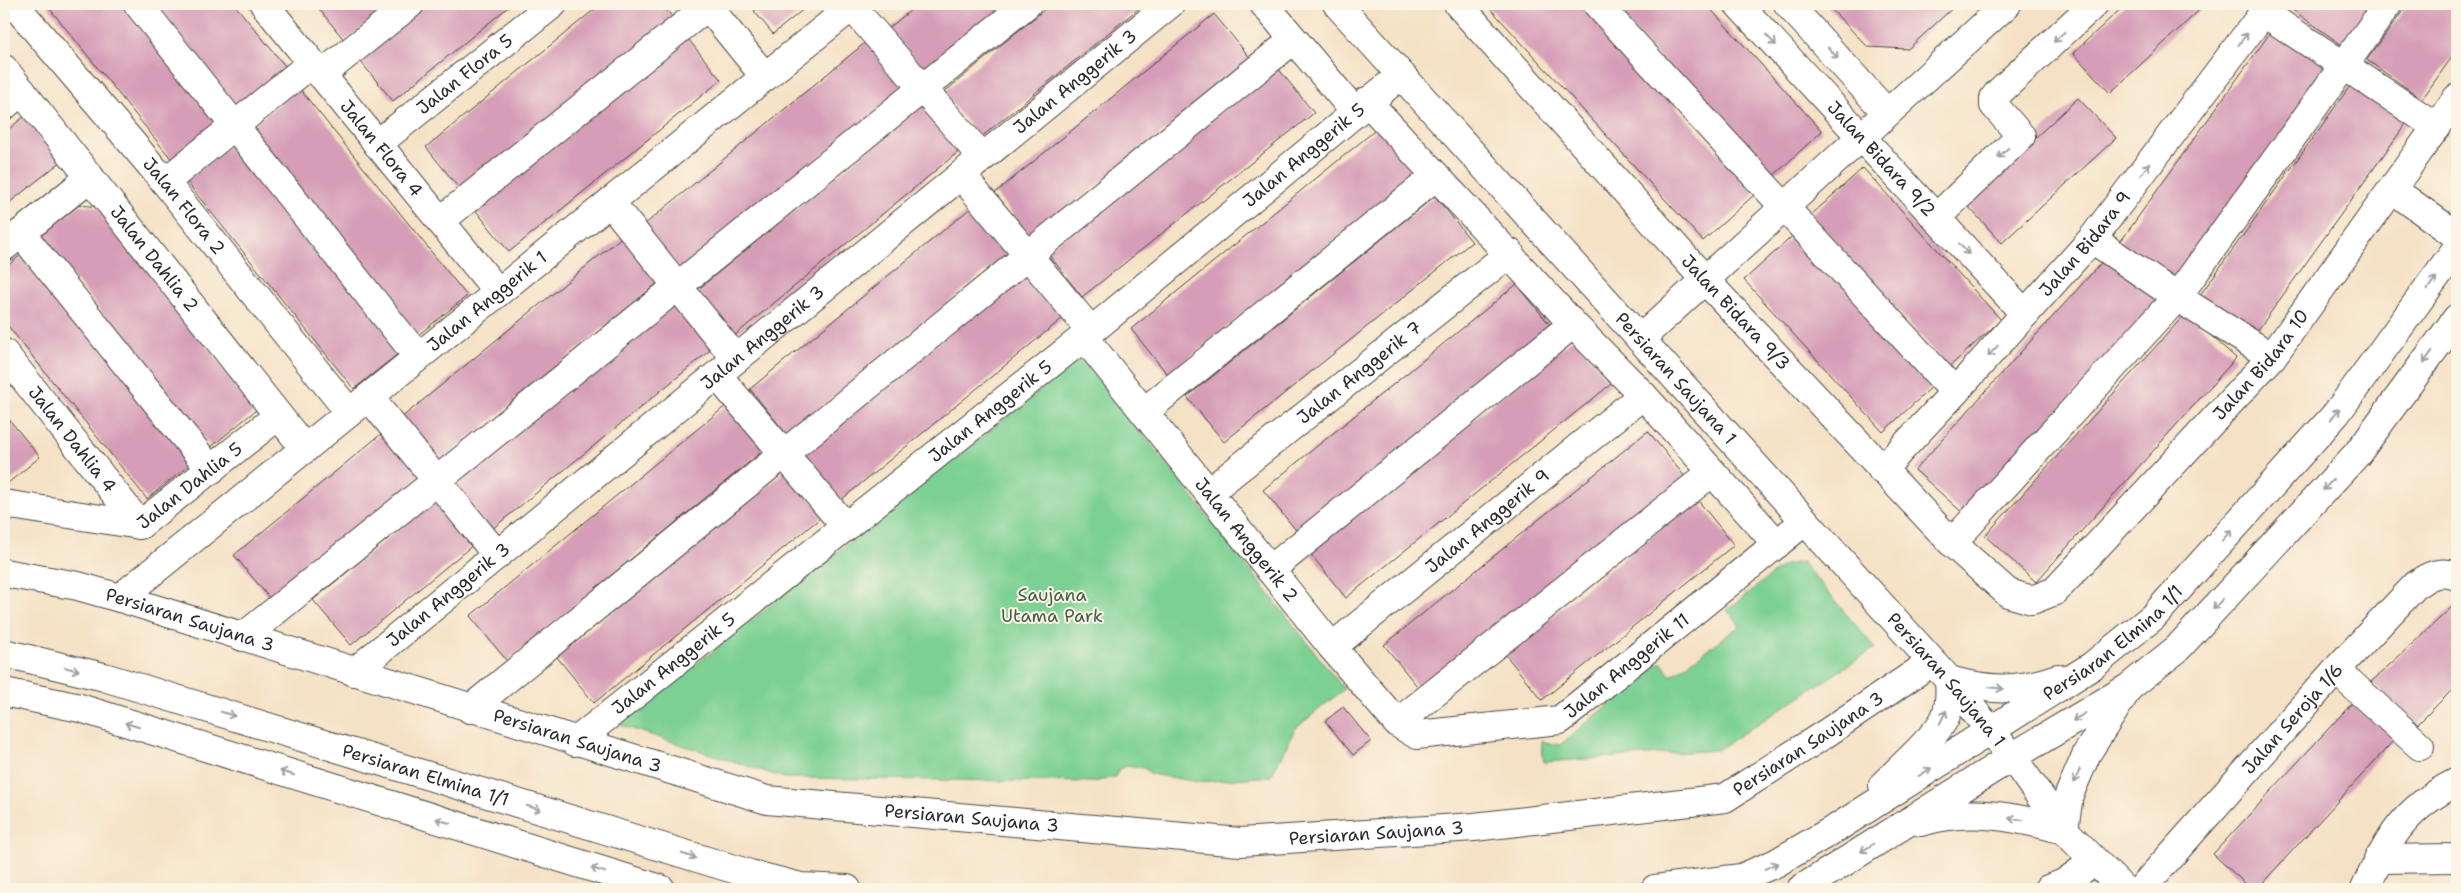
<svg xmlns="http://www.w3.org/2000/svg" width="2461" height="893" viewBox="0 0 2461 893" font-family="'Shantell Sans',sans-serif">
  <rect width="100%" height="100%" fill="#fcf5e5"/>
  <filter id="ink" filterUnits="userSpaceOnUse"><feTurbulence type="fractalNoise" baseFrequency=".02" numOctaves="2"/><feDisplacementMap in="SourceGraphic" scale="10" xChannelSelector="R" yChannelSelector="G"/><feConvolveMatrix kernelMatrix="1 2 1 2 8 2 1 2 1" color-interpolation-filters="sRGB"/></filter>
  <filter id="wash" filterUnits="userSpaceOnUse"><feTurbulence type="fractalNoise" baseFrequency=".0096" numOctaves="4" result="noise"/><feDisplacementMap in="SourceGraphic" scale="20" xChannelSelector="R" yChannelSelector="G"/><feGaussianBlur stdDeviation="1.12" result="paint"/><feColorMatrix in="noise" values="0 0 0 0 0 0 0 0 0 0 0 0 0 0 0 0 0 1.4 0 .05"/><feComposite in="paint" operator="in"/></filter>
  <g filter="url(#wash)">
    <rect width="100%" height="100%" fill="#f5e2c6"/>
    <g fill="#7bd093" stroke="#537e5f">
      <path d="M1082,357L1344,689L1295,729L1271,776L1198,782L1151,774L1144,768L1128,765L1119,769L1115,777L1094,782L785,778L620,725Z"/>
      <path d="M1802,562L1875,648L1717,750L1544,762L1541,741L1560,745L1661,662L1671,676L1740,626L1727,610L1784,565Z"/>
    </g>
    <g id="blocks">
      <g fill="#d59db7">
        <path d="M46,4H129L227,125L177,166Z"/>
        <path d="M152,4H234L290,72L240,113Z"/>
        <path d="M315,4H391L345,41Z"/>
        <path d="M421,4H512L393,101L356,56Z"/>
        <path d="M601,4H661L674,19L462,192L426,147Z"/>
        <path d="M763,4H802L805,8L773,34L754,11Z"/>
        <path d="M918,4H1011L926,73L889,28Z"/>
        <path d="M1051,4H1144L980,138L943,93Z"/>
        <path d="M1486,4H1582L1755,194L1703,241Z"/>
        <path d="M1610,4H1706L1822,131L1770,179Z"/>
        <path d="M1826,4H1957L1908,49L1868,47Z"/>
        <path d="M2126,4H2206L2110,93L2073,53Z"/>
        <path d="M2288,4H2371L2342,45L2287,6Z"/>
        <path d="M2408,4H2457V50L2422,99L2367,60Z"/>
        <path d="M1214,14L1252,60L1032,238L995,193Z"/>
        <path d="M2275,26L2330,65L2173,284L2118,245Z"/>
        <path d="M685,35L721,80L509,252L473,207Z"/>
        <path d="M872,37L910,83L681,271L644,225Z"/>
        <path d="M1277,67L1314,113L1082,297L1046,251Z"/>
        <path d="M2355,79L2410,118L2253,337L2198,298Z"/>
        <path d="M299,88L467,296L417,336L249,128Z"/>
        <path d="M2078,98L2116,138L2002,243L1965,203Z"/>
        <path d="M926,102L963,148L735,335L697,290Z"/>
        <path d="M27,114L63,160L4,207V133Z"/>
        <path d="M1378,128L1416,174L1168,375L1131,329Z"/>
        <path d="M236,140L405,348L354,389L186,181Z"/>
        <path d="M1863,168L2001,320L1949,367L1811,215Z"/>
        <path d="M1435,196L1472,242L1224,442L1187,397Z"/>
        <path d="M978,202L1015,247L787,435L750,389Z"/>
        <path d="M79,205L99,207L256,410L211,447L40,236Z"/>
        <path d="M628,232L665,277L437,465L400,419Z"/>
        <path d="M1797,232L1935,384L1883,432L1744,280Z"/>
        <path d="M24,252L193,462L147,499L4,321V269Z"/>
        <path d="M2109,254L2159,299L1965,515L1915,470Z"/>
        <path d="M1031,267L1069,313L841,500L803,454Z"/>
        <path d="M1517,284L1554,330L1300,535L1263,490Z"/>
        <path d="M682,297L719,343L491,530L453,485Z"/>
        <path d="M2186,313L2236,358L2036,582L1985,536Z"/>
        <path d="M1574,338L1611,384L1346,598L1309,552Z"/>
        <path d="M728,404L765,449L507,661L470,616Z"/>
        <path d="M7,417L40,457L8,483L4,477V420Z"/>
        <path d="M386,430L423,475L271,600L234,555Z"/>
        <path d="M1648,431L1685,477L1421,691L1384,645Z"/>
        <path d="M787,470L824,515L594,703L557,657Z"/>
        <path d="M442,494L479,540L351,645L313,600Z"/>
        <path d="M1697,499L1734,545L1542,700L1505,654Z"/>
        <path d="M2453,606L2457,607V685L2415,727L2371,682Z"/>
        <path d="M2355,700L2396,738L2257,889H2251L2213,854Z"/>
        <path d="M1343,707L1371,741L1353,755L1325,721Z"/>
      </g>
    </g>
  </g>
  <g filter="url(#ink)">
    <use href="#blocks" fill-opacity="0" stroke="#494642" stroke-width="1"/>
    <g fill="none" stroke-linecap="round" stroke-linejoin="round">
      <g stroke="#494642" stroke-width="30">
        <g id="minor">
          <path id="s1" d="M14,4L165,182L349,412"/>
          <path d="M138,4L418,357"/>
          <path id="s2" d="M264,4L498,292"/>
          <path d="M706,4L765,77"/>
          <path d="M1264,4L1355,112"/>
          <path id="s3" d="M1337,4L1949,680L2012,757L2064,830L2123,889"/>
          <path id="s4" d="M1458,4L1705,280L1952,543L2008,593L2032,600L2055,591L2272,357L2457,98"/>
          <path d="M1597,4L1955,392"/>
          <path id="s5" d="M1738,4L2025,314"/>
          <path d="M1788,4L1887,113"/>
          <path d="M852,7L982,157"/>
          <path d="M2264,13L2437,127"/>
          <path id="s6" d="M4,69L305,449"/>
          <path d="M321,75L410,4"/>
          <path d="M1367,101L1573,324L1643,395L1777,544"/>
          <path d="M4,106L22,91"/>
          <path id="s7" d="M377,144L553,4"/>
          <path d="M961,175L1091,331"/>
          <path d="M165,182L312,63"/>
          <path d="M2392,189L2457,236"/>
          <path d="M610,202L736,359"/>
          <path d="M1936,218L2021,136L1994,105V98L1998,93L2094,4"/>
          <path d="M440,221L708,6"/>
          <path d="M21,233L211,470"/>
          <path d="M2092,239L2177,297L2272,357"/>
          <path d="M4,247L90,177"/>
          <path id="s8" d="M1084,337L1332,647L1397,723L1417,735L1560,720L1805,521"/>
          <path d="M1640,339L2007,4"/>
          <path id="s9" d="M4,353L140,525"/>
          <path d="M717,375L846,527"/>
          <path d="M369,397L497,555"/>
          <path d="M1145,411L1436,176"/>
          <path id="s10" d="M1882,470L1955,392L2092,239L2270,4"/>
          <path id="s11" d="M1209,492L1510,253"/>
          <path id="s12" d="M4,504L140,525L278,416"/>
          <path d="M1952,543L2177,297L2388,4"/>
          <path d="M1270,570L1573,324"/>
          <path id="s13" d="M4,573L78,586L120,598L767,800L1240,842L1474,827L1725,798L1825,734L1932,662"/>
          <path id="s14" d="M120,598L855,4"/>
          <path d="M243,637L1027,4"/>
          <path id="s15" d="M1332,647L1643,395"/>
          <path d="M2336,670L2420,746"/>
          <path id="s16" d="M354,672L1170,4"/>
          <path d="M470,709L1293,40"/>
          <path d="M1397,723L1711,473"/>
          <path id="s17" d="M575,742L1084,337L1401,75"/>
          <path d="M2378,859L2457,858"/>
          <path d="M2048,889L2064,883L2093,862"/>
          <path id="s18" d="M2141,889L2336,670L2416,585C2429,575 2440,570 2457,576"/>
          <path d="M2365,889C2388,838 2405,808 2457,782"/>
        </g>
      </g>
      <g stroke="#494642" stroke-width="30">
        <g id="major">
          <path id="s19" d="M4,653L104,677L750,874L801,887L847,889"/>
          <path d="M4,692L80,708L661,889"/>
          <path d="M1883,785C1897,771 1941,732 1946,715C1950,703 1950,692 1949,680C1989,691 2018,692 2058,678"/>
          <path d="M1921,822C1968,807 2017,817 2064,830L2069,795L2087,753L2126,692"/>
          <path id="s20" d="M1655,889L1741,878L1776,863L1838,827L2092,666L2154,616L2336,414L2457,248"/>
          <path d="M1801,889L2012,757L2128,688L2177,649L2357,454L2457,318"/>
        </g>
      </g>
      <use href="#minor" stroke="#fff" stroke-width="28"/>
      <use href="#major" stroke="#fff" stroke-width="28"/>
    </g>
    <defs><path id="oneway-shaft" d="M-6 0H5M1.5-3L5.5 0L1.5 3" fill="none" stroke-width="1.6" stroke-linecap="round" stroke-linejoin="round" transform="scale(1.25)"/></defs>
    <g stroke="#a0a0a0">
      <use href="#oneway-shaft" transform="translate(2059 37) rotate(137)"/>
      <use href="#oneway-shaft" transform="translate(2243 39) rotate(-53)"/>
      <use href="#oneway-shaft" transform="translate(1771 40) rotate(47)"/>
      <use href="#oneway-shaft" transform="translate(1833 53) rotate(48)"/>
      <use href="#oneway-shaft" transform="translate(2003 153) rotate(136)"/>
      <use href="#oneway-shaft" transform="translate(2145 169) rotate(-53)"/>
      <use href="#oneway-shaft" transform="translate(1964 249) rotate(47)"/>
      <use href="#oneway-shaft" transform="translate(2432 283) rotate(-55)"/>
      <use href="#oneway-shaft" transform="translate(1993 351) rotate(132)"/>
      <use href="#oneway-shaft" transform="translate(2428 357) rotate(126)"/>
      <use href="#oneway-shaft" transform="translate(2335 414) rotate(-51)"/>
      <use href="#oneway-shaft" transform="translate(2328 485) rotate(133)"/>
      <use href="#oneway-shaft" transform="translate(2227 535) rotate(-48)"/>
      <use href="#oneway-shaft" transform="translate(2218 604) rotate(133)"/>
      <use href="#oneway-shaft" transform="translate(72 669) rotate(14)"/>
      <use href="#oneway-shaft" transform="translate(1996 688) rotate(5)"/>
      <use href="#oneway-shaft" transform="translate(228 714) rotate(17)"/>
      <use href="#oneway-shaft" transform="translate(1943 717) rotate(-64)"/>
      <use href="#oneway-shaft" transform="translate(2079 717) rotate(149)"/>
      <use href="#oneway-shaft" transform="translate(132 725) rotate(-163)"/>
      <use href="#oneway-shaft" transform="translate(1925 772) rotate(-32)"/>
      <use href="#oneway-shaft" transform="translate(287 773) rotate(-163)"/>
      <use href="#oneway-shaft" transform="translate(2077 776) rotate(112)"/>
      <use href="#oneway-shaft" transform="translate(534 808) rotate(17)"/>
      <use href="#oneway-shaft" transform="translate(2016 819) rotate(-173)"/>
      <use href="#oneway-shaft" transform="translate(443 821) rotate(-163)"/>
      <use href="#oneway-shaft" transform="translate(1867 848) rotate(148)"/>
      <use href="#oneway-shaft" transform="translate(689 856) rotate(17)"/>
      <use href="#oneway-shaft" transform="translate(1771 866) rotate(-24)"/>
      <use href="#oneway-shaft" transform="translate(598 870) rotate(-163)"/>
    </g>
  </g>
  <g text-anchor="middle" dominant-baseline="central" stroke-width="4" stroke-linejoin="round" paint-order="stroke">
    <g font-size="18" fill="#2b2b2b" stroke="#fcf5e5">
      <text stroke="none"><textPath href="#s7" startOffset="112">Jalan Flora 5</textPath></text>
      <text stroke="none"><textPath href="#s16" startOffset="932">Jalan Anggerik 3</textPath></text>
      <text stroke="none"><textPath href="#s2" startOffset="186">Jalan Flora 4</textPath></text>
      <text stroke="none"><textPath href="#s17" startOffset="936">Jalan Anggerik 5</textPath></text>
      <text stroke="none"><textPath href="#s5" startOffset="211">Jalan Bidara 9/2</textPath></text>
      <text stroke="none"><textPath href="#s1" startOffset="264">Jalan Flora 2</textPath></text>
      <text stroke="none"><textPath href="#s10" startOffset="304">Jalan Bidara 9</textPath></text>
      <text stroke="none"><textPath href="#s6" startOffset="242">Jalan Dahlia 2</textPath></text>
      <text stroke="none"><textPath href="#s14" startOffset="472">Jalan Anggerik 1</textPath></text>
      <text stroke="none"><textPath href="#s4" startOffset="415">Jalan Bidara 9/3</textPath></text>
      <text stroke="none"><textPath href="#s16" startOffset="528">Jalan Anggerik 3</textPath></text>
      <text stroke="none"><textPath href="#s4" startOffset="1162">Jalan Bidara 10</textPath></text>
      <text stroke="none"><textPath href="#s11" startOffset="192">Jalan Anggerik 7</textPath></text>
      <text stroke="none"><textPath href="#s3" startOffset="505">Persiaran Saujana 1</textPath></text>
      <text stroke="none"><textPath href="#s17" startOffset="531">Jalan Anggerik 5</textPath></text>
      <text stroke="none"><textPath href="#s9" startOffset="110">Jalan Dahlia 4</textPath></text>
      <text stroke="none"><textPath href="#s12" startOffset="201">Jalan Dahlia 5</textPath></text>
      <text stroke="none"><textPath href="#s15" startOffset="200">Jalan Anggerik 9</textPath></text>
      <text stroke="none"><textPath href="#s8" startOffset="260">Jalan Anggerik 2</textPath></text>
      <text stroke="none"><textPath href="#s16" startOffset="122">Jalan Anggerik 3</textPath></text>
      <text stroke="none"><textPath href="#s13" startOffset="192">Persiaran Saujana 3</textPath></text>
      <text stroke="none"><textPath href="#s20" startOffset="528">Persiaran Elmina 1/1</textPath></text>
      <text stroke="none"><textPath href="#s17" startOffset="126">Jalan Anggerik 5</textPath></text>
      <text stroke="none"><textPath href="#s8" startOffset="750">Jalan Anggerik 11</textPath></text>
      <text stroke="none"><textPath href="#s3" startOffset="910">Persiaran Saujana 1</textPath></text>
      <text stroke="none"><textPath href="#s18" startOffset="228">Jalan Seroja 1/6</textPath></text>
      <text stroke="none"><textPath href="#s13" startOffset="598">Persiaran Saujana 3</textPath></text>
      <text stroke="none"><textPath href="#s13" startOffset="1858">Persiaran Saujana 3</textPath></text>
      <text stroke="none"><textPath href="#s19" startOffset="439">Persiaran Elmina 1/1</textPath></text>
      <text stroke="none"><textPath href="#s13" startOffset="1002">Persiaran Saujana 3</textPath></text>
      <text stroke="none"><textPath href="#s13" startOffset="1408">Persiaran Saujana 3</textPath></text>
    </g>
    <g font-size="18" fill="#435d4a" stroke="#fcf5e5">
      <text x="1052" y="595">Saujana<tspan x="1052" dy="21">Utama Park</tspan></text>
    </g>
  </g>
  <rect width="2461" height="893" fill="none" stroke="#fcf5e5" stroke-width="20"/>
</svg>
